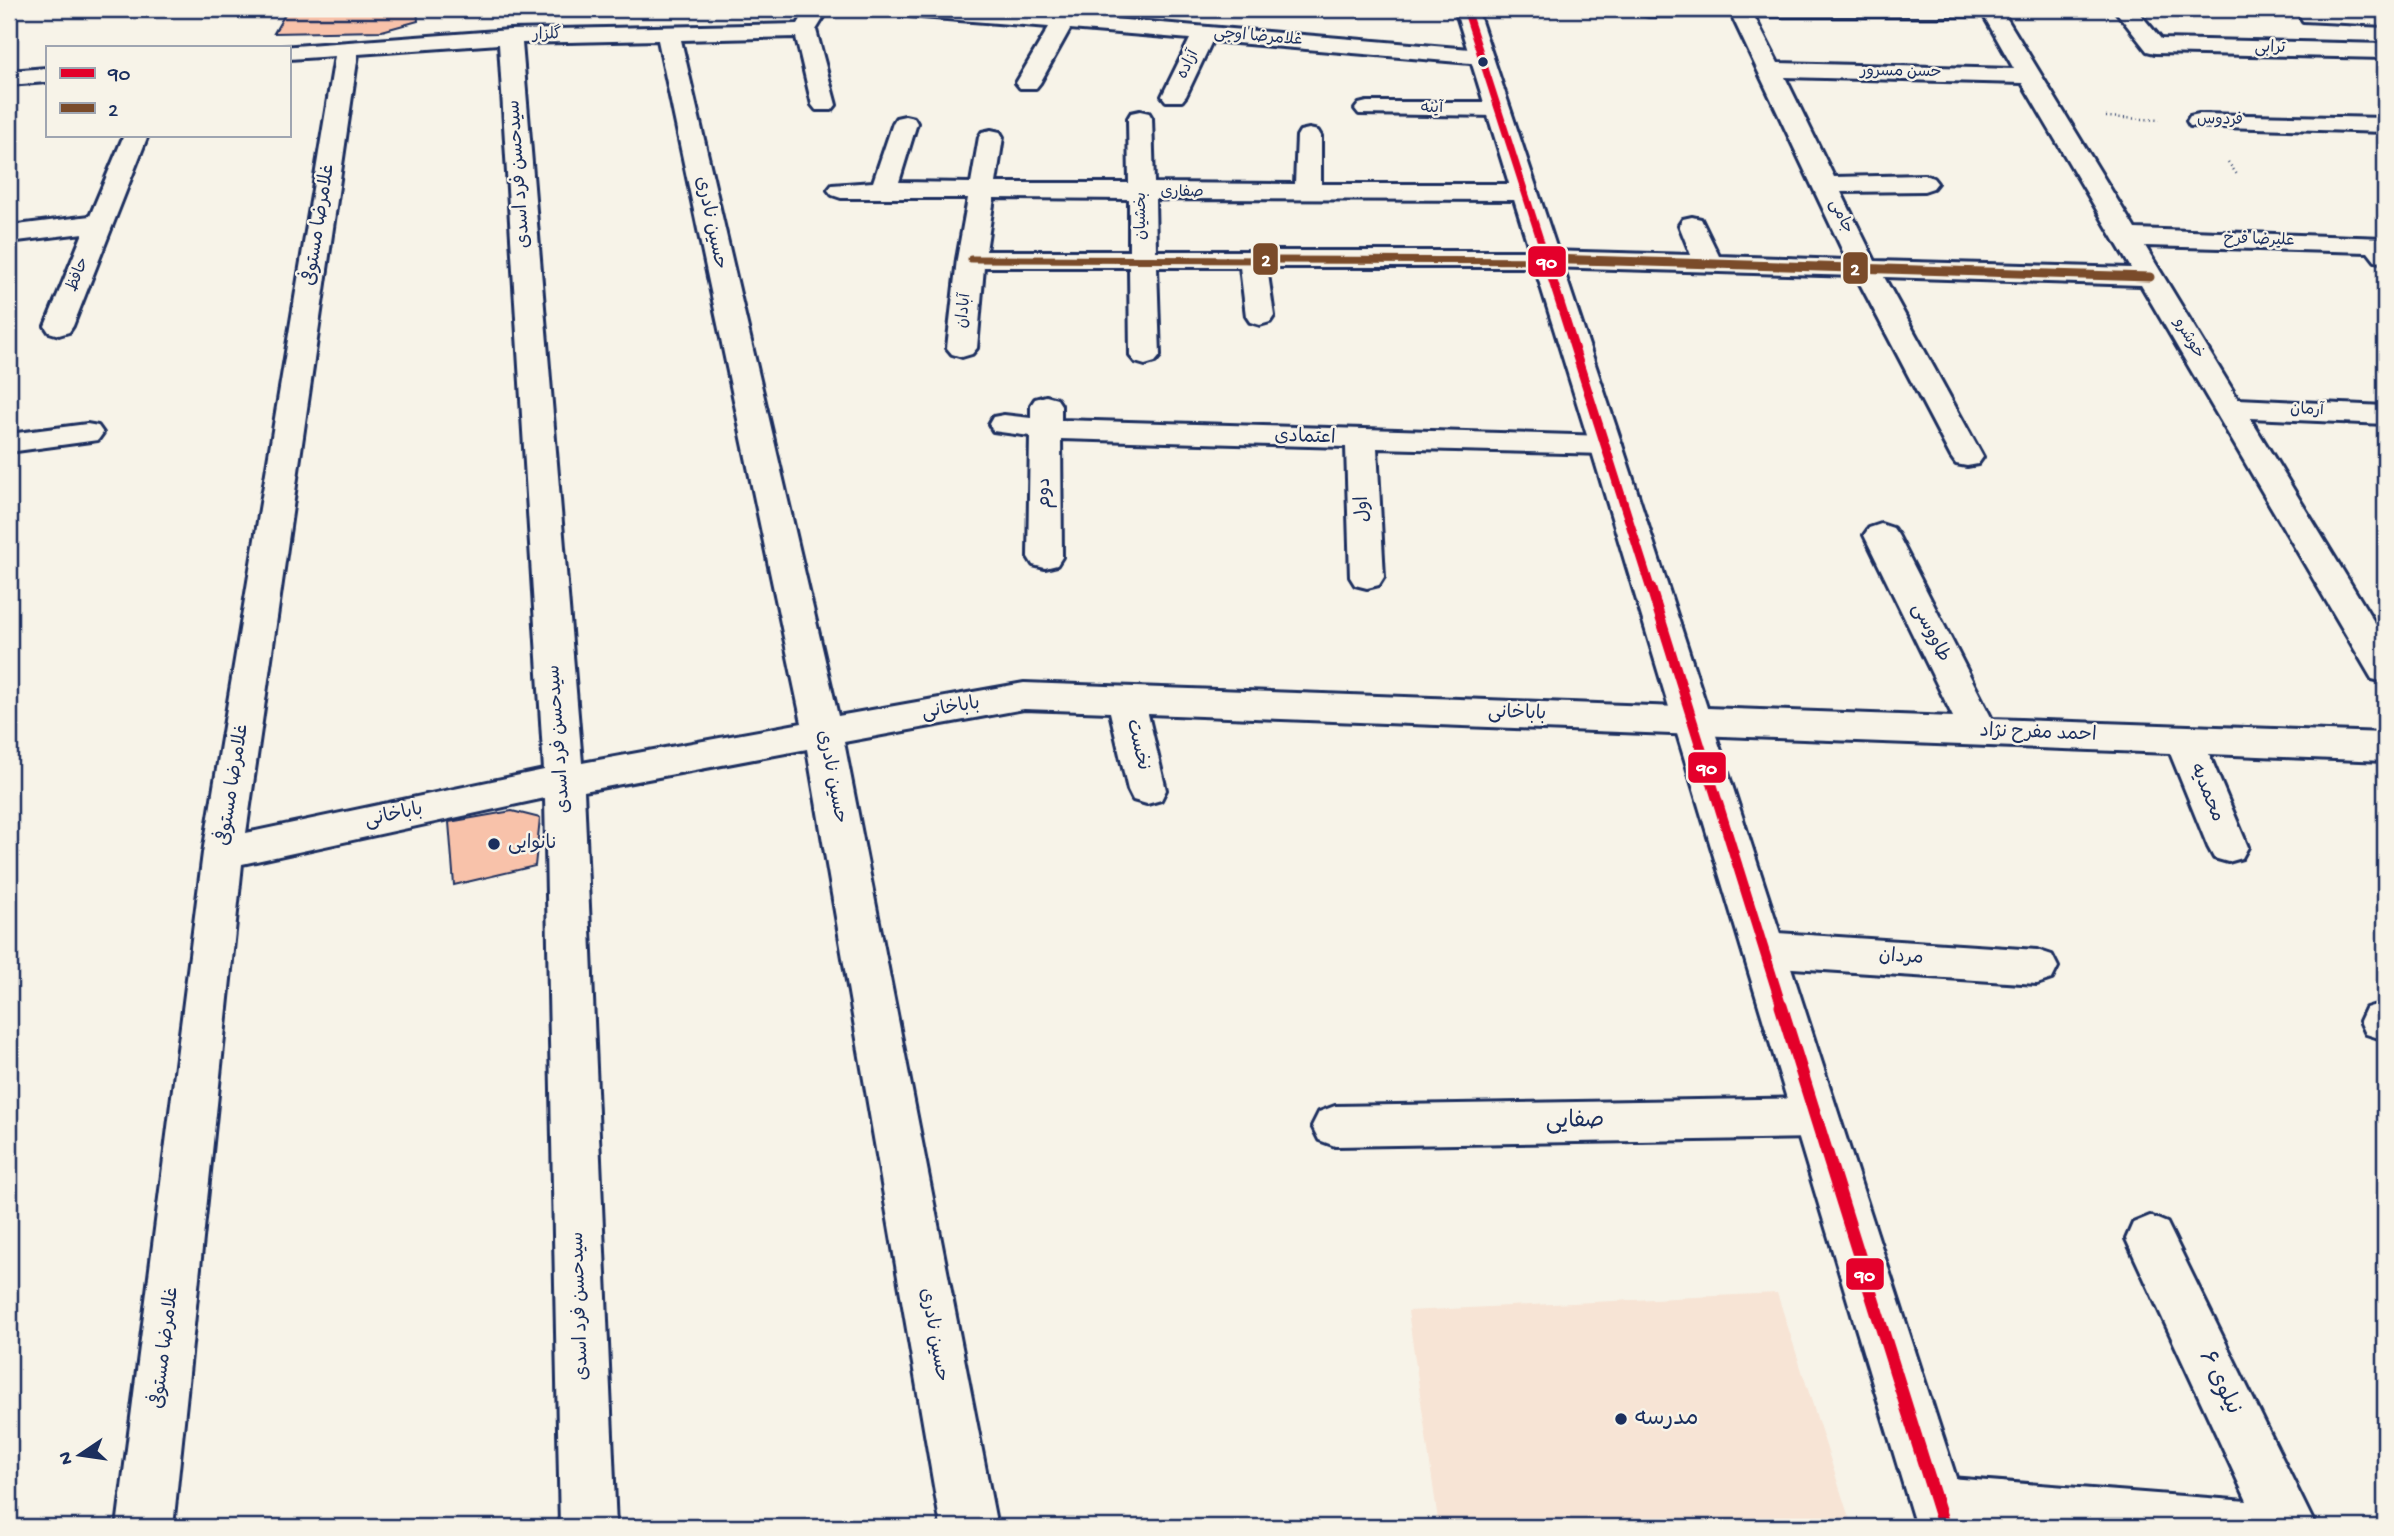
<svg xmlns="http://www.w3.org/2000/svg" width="2394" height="1536" viewBox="0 0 2394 1536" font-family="'Gochi Hand','Playpen Sans Arabic',sans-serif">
  <rect width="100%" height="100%" fill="#f7f3e8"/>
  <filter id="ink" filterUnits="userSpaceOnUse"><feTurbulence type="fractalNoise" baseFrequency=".0143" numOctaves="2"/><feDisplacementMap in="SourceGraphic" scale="14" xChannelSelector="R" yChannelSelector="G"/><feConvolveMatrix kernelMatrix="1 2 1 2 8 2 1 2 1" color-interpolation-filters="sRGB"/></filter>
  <g filter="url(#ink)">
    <path fill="#f7e4d5" d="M1777,1293L1852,1527H1439L1408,1311Z"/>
    <g fill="#f8c2aa" stroke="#1b2f5e" stroke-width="2">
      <path d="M288,9H417L418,21L382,31L274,33Z"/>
      <path d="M512,811L540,818L535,866L454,885L449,822Z"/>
    </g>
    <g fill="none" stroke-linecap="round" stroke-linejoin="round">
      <g stroke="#1b2f5e" stroke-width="6">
        <g id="minor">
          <path d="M807,9H829L816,30L836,105L832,110H816L812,105L796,37L681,40L838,716L1024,683L1953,717L1864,535L1869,528L1881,524L1893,528L1898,535L1992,719L2385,733V761L2209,754L2248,847L2242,858L2228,862L2214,858L2208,847L2170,753L1148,714L1166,790L1161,800L1147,804L1133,800L1128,790L1110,712L1024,709L844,742L997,1527H941L807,749L584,791L616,1527H560L545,798L242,864L173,1527H117L203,853L335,56L289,59V47H281L510,30L798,24ZM658,40L802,723L582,763L522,43ZM499,44L544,770L246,833L358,54Z"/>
          <path d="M897,9H983L1056,15L1059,9H1081L1077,16L1482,50L1490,52L1493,57L1490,62L1482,64L1212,41L1186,96L1182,101H1166L1162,96L1190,39L1070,29L1040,83L1036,88H1020L1016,83L1049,27L908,16L900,14Z"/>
          <path d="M1638,9H2001L2135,229L2385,238V263L2375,261L2368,252L2145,246L2238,399L2385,406V424L2250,418L2385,640V682L2372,679L2141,285L1884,277L1983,457L1978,464L1967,466L1956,464L1951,457L1856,276L1547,267H1267L1274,316L1270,322L1260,325L1250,322L1246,316L1240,267H1157L1160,356L1155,362L1145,365L1135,362L1130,356L1129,267H984L977,348L972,354L962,357L952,354L947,348L957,259L968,198H841L832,195L828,190L832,185L873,182L893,123L896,118L905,116L914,118L917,123L899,182L971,183L979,137L982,132L991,130L1000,132L1003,137L996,183H1129L1128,118L1131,113L1140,111L1149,113L1152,118L1154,183L1295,184L1297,136L1300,131L1309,129L1318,131L1321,136V184H1523L1532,187L1536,192L1532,197L1523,200L1155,199L1156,251H1547L1691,255L1679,225L1683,219L1692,217L1701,219L1719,256L1847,260L1732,16H1649L1641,14ZM1754,16H1984L2014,69L1778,63ZM1785,77L2022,83L2131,268L1875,261L1841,192L1924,191L1933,188L1937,183L1933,178L1924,175L1834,177ZM994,198L1129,199V251H986Z"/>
          <path d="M2114,9H2136L2161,39L2385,44V58L2155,53L2147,51Z"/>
          <path d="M2311,9L2385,11V25L2303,21L2300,16L2303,11Z"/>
          <path d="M47,68V82L9,85V71Z"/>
          <path d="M1367,102H1498L1506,104L1510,109L1506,114L1498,116L1359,114L1355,109L1359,104Z"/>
          <path d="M2199,114L2385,118V132L2190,126L2187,121L2190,116Z"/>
          <path d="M124,135H148L73,326L69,332L59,335L49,332L45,326L83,233L9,242V226L90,216Z"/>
          <path d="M1046,396L1057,399L1061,405V420L1606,436L1617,438L1622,445L1617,452L1606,454L1377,448L1384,577L1379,585L1367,588L1355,585L1350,577L1346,447L1061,439L1062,557L1057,565L1045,568L1033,565L1028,557L1030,436L993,431L989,424L993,417L1004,415L1031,418V405L1035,399Z"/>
          <path d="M87,424L98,426L103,433L98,440L9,452V434Z"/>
          <path d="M1764,932L2037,950L2052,955L2058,967L2052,979L2037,984L1764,966L1749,961L1743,949L1749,937Z"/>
          <path d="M2382,1003L2385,1004V1040L2366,1034L2360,1021L2366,1008Z"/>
          <path d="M1816,1098L1832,1104L1839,1118L1832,1132L1816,1138L1335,1146L1319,1140L1312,1126L1319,1112L1335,1106Z"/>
          <path d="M2150,1216L2167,1223L2316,1527H1927L1918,1523L1910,1504L1918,1485L1937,1477L2247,1501L2126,1239L2133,1223Z"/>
        </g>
      </g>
      <g stroke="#1b2f5e" stroke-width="6">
        <path id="secondary" d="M1455,9H1477L1622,445L1972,1527H1916L1590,445Z"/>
      </g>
      <g stroke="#1b2f5e" stroke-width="2.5" stroke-dasharray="1 3.5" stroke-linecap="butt">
        <path d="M2106,117L2160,120"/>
        <path d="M2228,162L2238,176"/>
      </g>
      <use href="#minor" fill="#f7f3e8" fill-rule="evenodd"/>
      <use href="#secondary" fill="#f7f3e8" fill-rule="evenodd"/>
      <g stroke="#f7f3e8" stroke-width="10">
        <path id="bus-1-far3" d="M1466,9L1547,261"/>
      </g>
      <g stroke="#f7f3e8" stroke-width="13">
        <path id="bus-1-far2" d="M1546,259L1651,590"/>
      </g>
      <g stroke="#f7f3e8" stroke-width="16">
        <path id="bus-1-far1" d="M1651,588L1782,1008"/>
      </g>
      <g stroke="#f7f3e8" stroke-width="18">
        <path id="bus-1" d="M1781,1006L1944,1527"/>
      </g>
      <g stroke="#f7f3e8" stroke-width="10">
        <path id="bus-2-far1" d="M971,259L1608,261"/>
      </g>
      <g stroke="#f7f3e8" stroke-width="13">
        <path id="bus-2" d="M1549,259L2150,277"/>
      </g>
      <use href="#bus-1-far3" stroke="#e4002b" stroke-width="7"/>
      <use href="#bus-1-far2" stroke="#e4002b" stroke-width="9"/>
      <use href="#bus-1-far1" stroke="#e4002b" stroke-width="10"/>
      <use href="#bus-1" stroke="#e4002b" stroke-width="13"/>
      <use href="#bus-2-far1" stroke="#7a4b2a" stroke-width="7"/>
      <use href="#bus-2" stroke="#7a4b2a" stroke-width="9"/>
    </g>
  </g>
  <g fill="#1b2f5e" stroke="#f7f3e8" stroke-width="2.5">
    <circle cx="1483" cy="62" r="6"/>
    <circle cx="494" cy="844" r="7"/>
    <circle cx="1621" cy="1419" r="7"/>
  </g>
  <g text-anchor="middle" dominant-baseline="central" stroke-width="5" stroke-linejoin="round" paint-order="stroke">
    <g font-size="16" fill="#1b2f5e" stroke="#f7f3e8">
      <text transform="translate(547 36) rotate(-1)">گلزار</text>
      <text transform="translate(1258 38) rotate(5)">غلامرضا اوجی</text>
      <text transform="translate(2270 49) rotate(1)">ترابی</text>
      <text transform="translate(1189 65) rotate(-64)">آزاده</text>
      <text transform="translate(1901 73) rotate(1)">حسن مسرور</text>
      <text x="1432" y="109">آینه</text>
      <text transform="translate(2220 121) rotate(1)">فردوس</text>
      <text x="1182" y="193">صفاری</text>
      <text transform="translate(1142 216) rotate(-90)">بخشیان</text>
      <text transform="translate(1840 217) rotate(64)">جامی</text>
      <text transform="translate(2259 241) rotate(2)">علیرضا فرخ</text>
      <text transform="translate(79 275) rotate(-69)">حافظ</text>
      <text transform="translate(965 311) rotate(-84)">آبادان</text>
      <text transform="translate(2188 339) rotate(59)">خوشرو</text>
      <text transform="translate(2307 411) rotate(2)">آرمان</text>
    </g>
    <g font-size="19" fill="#1b2f5e" stroke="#f7f3e8">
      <text transform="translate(520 174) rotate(-94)">سیدحسن فرد اسدی</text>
      <text transform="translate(710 223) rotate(78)">حسین نادری</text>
      <text transform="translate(320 225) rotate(-81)">غلامرضا مستوفی</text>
      <text transform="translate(1305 438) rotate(2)">اعتمادی</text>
      <text transform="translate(1045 493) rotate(-90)">دوم</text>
      <text transform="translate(1364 509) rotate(-93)">اول</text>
      <text transform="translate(1930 633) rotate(63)">طاووسی</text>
      <text transform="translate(951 709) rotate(-10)">باباخانی</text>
      <text transform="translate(1517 714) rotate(2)">باباخانی</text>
      <text transform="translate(2038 734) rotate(2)">احمد مفرح نژاد</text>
      <text transform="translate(560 739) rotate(-94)">سیدحسن فرد اسدی</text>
      <text transform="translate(1137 745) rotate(77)">نخست</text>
      <text transform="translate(831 777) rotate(79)">حسین نادری</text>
      <text transform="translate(234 785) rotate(-81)">غلامرضا مستوفی</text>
      <text transform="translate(2206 793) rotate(68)">محمدیه</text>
      <text transform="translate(394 816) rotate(-12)">باباخانی</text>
      <text transform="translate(1901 958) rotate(4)">مردان</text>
      <text transform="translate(581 1306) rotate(-92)">سیدحسن فرد اسدی</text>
      <text transform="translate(933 1335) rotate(80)">حسین نادری</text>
      <text transform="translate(166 1348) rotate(-83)">غلامرضا مستوفی</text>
    </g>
    <g font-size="19" fill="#1b2f5e" stroke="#f7f3e8" text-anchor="start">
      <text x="508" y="844">نانوایی</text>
    </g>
    <g font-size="23" fill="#1b2f5e" stroke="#f7f3e8">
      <text transform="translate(1575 1122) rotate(-1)">صفایی</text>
      <text transform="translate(2219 1383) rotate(64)">نیلوی ۶</text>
    </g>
    <g font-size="23" fill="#1b2f5e" stroke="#f7f3e8" text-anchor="start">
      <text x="1635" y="1419">مدرسه</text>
    </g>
  </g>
  <g stroke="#f7f3e8" stroke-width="2.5">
    <rect x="1252" y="242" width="27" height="34" rx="7" fill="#7a4b2a"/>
    <rect x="1527" y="245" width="40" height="33" rx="7" fill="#e4002b"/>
    <rect x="1842" y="251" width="27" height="34" rx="7" fill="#7a4b2a"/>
    <rect x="1687" y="751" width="40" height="33" rx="7" fill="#e4002b"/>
    <rect x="1845" y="1257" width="40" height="34" rx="7" fill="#e4002b"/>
  </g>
  <g font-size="19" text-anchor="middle" font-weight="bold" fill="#fff">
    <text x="1266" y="266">2</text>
    <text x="1547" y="268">90</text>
    <text x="1855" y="275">2</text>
    <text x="1707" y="774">90</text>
    <text x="1865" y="1281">90</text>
  </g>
  <rect width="2394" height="1536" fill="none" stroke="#f7f3e8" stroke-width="35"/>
  <rect x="18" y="18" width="2359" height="1501" fill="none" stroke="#1b2f5e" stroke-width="2.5" filter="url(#ink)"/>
  <rect x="46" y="46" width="245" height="91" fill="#f7f3e8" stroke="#9fa5b1" stroke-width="2"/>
  <rect x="60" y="68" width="35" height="10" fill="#e4002b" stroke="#9fa5b1" stroke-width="2"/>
  <text x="108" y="80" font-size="21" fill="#1b2f5e">90</text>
  <rect x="60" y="103" width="35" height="10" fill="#7a4b2a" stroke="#9fa5b1" stroke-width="2"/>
  <text x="108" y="116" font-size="21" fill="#1b2f5e">2</text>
  <g transform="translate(80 1455) rotate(257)" stroke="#f7f3e8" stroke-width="5" paint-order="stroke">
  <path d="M0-5L12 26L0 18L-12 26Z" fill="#1b2f5e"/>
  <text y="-10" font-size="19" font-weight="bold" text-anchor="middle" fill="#1b2f5e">N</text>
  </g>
</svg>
